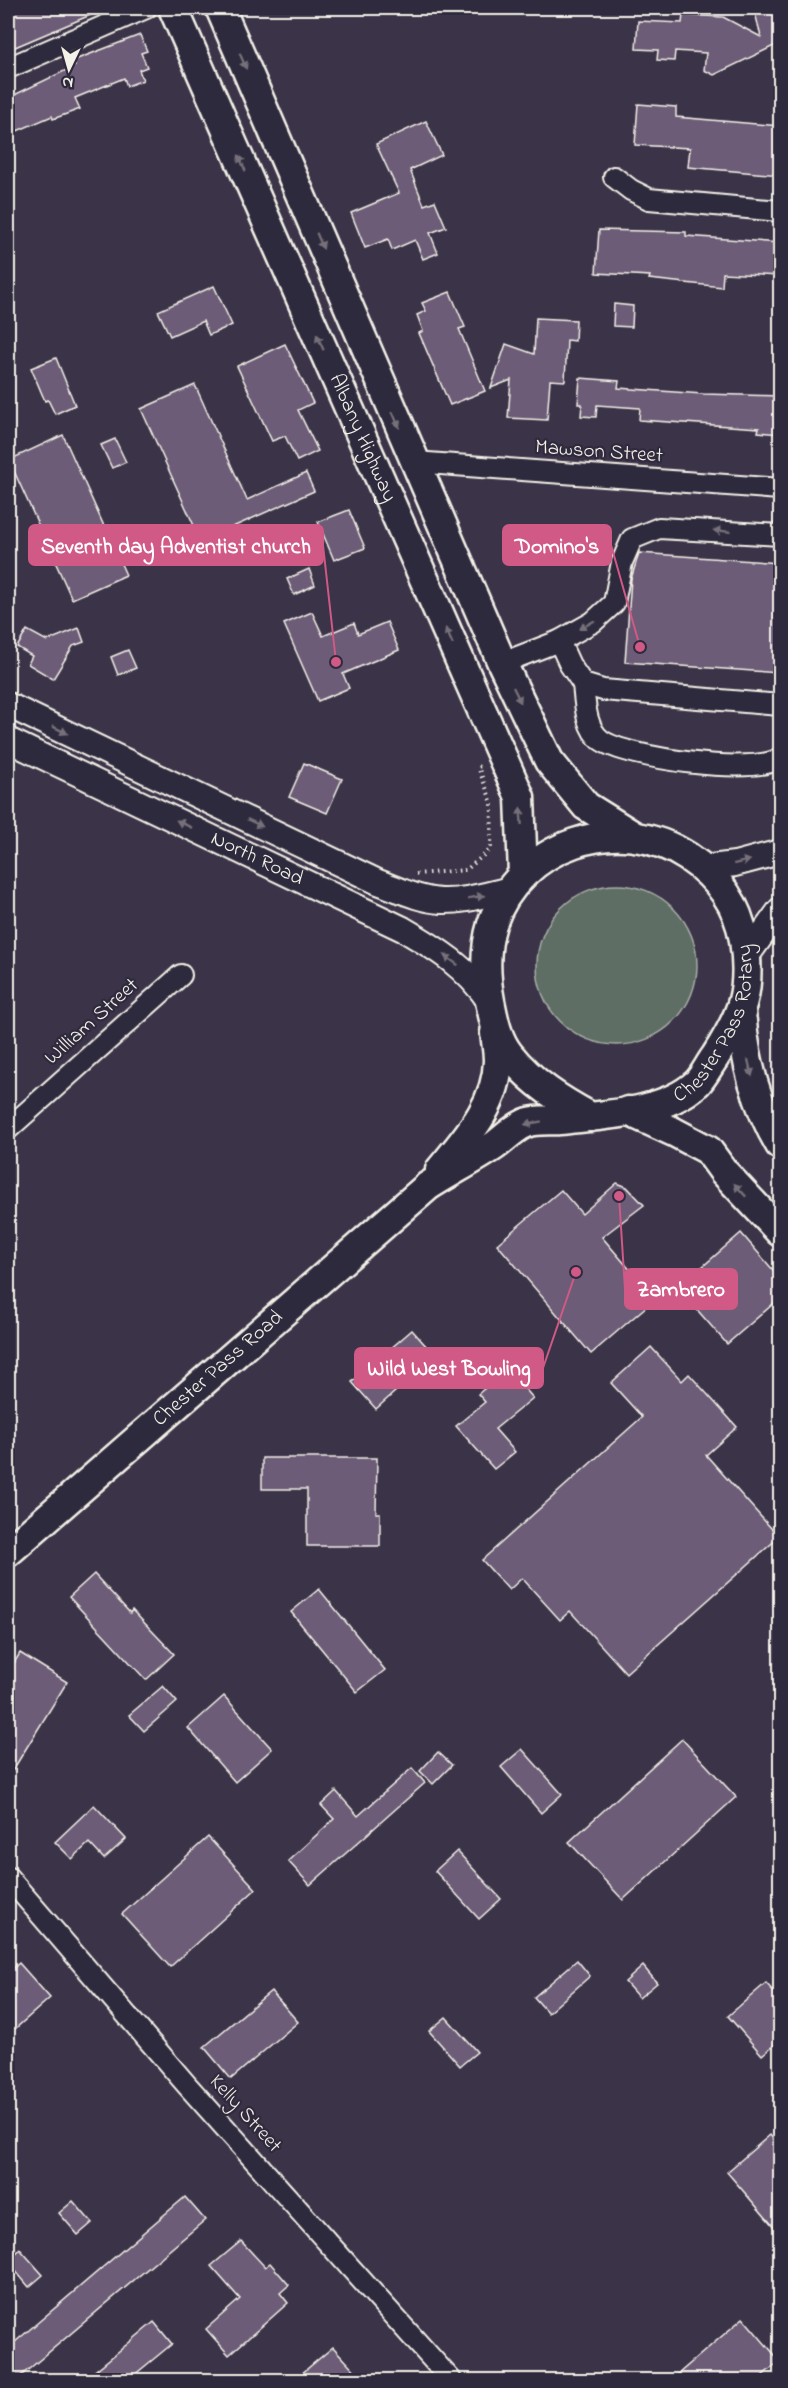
<svg xmlns="http://www.w3.org/2000/svg" width="788" height="2388" viewBox="0 0 788 2388" font-family="'Indie Flower',sans-serif">
  <rect width="100%" height="100%" fill="#3b3449"/>
  <filter id="ink" filterUnits="userSpaceOnUse"><feTurbulence type="fractalNoise" baseFrequency=".0167" numOctaves="2"/><feDisplacementMap in="SourceGraphic" scale="12" xChannelSelector="R" yChannelSelector="G"/><feConvolveMatrix kernelMatrix="1 2 1 2 8 2 1 2 1" color-interpolation-filters="sRGB"/></filter>
  <g filter="url(#ink)">
    <circle fill="#5e6e65" stroke="#a9b0a6" stroke-width="1.5" cx="617" cy="965" r="80"/>
    <g fill="#6c5c77" stroke="#f4f1e8" stroke-width="1.5">
      <path d="M8,8H107L8,50Z"/>
      <path d="M754,8H780V43L714,75L704,70L706,53L675,51L674,61L657,60L658,50L636,49L638,21L682,23L683,15L723,17L761,37Z"/>
      <path d="M140,35L147,51L141,53L147,67L139,70L143,80L127,86L124,78L75,98L80,109L53,119L52,116L17,131L8,108V98L75,66L72,61Z"/>
      <path d="M638,104L676,107V117L780,126V175L688,167L690,148L635,145Z"/>
      <path d="M426,121L442,155L410,170L424,205L435,201L446,227L430,233L438,253L423,259L415,240L392,250L388,239L365,248L351,213L399,193L376,144Z"/>
      <path d="M599,230L686,232V236L780,243V276L723,273L722,287L649,279L650,276L596,273Z"/>
      <path d="M214,286L232,325L209,335L203,321L170,336L158,311Z"/>
      <path d="M450,292L465,327L459,329L485,391L450,405L419,333L423,331L417,315L426,311L422,303Z"/>
      <path d="M614,304L633,306L632,327L613,326Z"/>
      <path d="M536,318L576,320L575,341L567,340L565,381L550,380L547,420L508,418L511,380L491,388L506,344L534,354Z"/>
      <path d="M285,344L313,403L298,410L318,451L297,461L285,436L272,441L237,366Z"/>
      <path d="M56,358L75,405L55,414L48,400L45,401L31,368Z"/>
      <path d="M580,378L619,381L618,388L703,394L780,396V434L758,432L759,428L639,420L640,408L597,405L596,417L581,416L582,404H578Z"/>
      <path d="M195,385L247,500L306,473L314,491L201,541L141,409Z"/>
      <path d="M63,435L126,575L72,599L9,460Z"/>
      <path d="M115,439L126,462L112,468L101,445Z"/>
      <path d="M349,510L365,548L334,560L318,522Z"/>
      <path d="M639,553L780,563V673L625,662L631,579Z"/>
      <path d="M309,569L315,585L294,595L287,579Z"/>
      <path d="M312,612L323,636L354,623L358,634L387,622L399,650L343,674L349,688L318,701L284,624Z"/>
      <path d="M79,628L84,642L73,646L53,679L28,664L32,656L17,647L27,630L47,641Z"/>
      <path d="M128,650L136,668L118,675L111,657Z"/>
      <path d="M304,763L342,779L327,813L289,797Z"/>
      <path d="M617,1183L627,1187L644,1205L602,1237L655,1299L591,1354L497,1244L561,1190L582,1214Z"/>
      <path d="M741,1233L780,1278V1298L727,1344L678,1288Z"/>
      <path d="M412,1330L435,1356L376,1409L352,1382Z"/>
      <path d="M651,1347L682,1381L689,1374L737,1427L706,1455L779,1537L626,1673L570,1611L560,1620L522,1578L509,1590L482,1560L642,1417L611,1383Z"/>
      <path d="M503,1373L509,1380L514,1376L533,1398L495,1429L515,1452L494,1469L456,1426L485,1402L478,1394Z"/>
      <path d="M262,1458H377L376,1513H380V1546H307V1489H262Z"/>
      <path d="M94,1574L130,1613L132,1610L174,1654L146,1680L69,1597Z"/>
      <path d="M319,1589L385,1670L357,1692L291,1612Z"/>
      <path d="M20,1653L67,1682L8,1778V1673Z"/>
      <path d="M163,1686L177,1702L144,1731L129,1715Z"/>
      <path d="M224,1696L272,1749L235,1782L188,1728Z"/>
      <path d="M682,1739L736,1797L623,1900L569,1842Z"/>
      <path d="M522,1749L562,1794L541,1813L501,1767Z"/>
      <path d="M438,1752L452,1765L433,1784L420,1771Z"/>
      <path d="M412,1768L425,1783L310,1885L288,1861L334,1819L321,1805L336,1791L358,1816Z"/>
      <path d="M94,1805L126,1839L104,1859L89,1843L72,1859L55,1842Z"/>
      <path d="M208,1837L256,1889L170,1967L122,1914Z"/>
      <path d="M457,1851L501,1899L479,1919L435,1871Z"/>
      <path d="M577,1960L590,1976L548,2013L534,1997Z"/>
      <path d="M19,1963L50,1998L8,2035V1973Z"/>
      <path d="M643,1966L657,1983L639,1998L625,1982Z"/>
      <path d="M766,1983L780,1999V2040L762,2055L728,2016Z"/>
      <path d="M271,1991L298,2022L231,2079L204,2047Z"/>
      <path d="M446,2017L477,2052L460,2066L429,2031Z"/>
      <path d="M770,2135L780,2147V2234L727,2172Z"/>
      <path d="M185,2197L205,2220L16,2380L8,2371V2348Z"/>
      <path d="M73,2201L92,2223L78,2235L59,2213Z"/>
      <path d="M241,2241L265,2267L270,2263L289,2285L280,2293L288,2303L229,2355L206,2329L240,2299L211,2266Z"/>
      <path d="M20,2249L43,2275L29,2287L8,2262Z"/>
      <path d="M743,2318L780,2361L757,2380H671Z"/>
      <path d="M154,2322L172,2344L128,2380H84Z"/>
      <path d="M333,2347L357,2373L349,2380H294Z"/>
    </g>
    <g fill="none" stroke-linecap="round" stroke-linejoin="round">
      <g stroke="#f4f1e8" stroke-width="24">
        <g id="minor">
          <path d="M8,68L146,8"/>
          <path d="M614,177L631,190L649,199L780,211"/>
          <path d="M414,462L780,489"/>
          <path d="M559,641L570,665L583,684L603,690L780,705"/>
          <path d="M502,663L559,641L593,622L614,603L622,562L632,539L659,528L780,535"/>
          <path d="M583,684C585,702 585,728 601,740C626,758 755,776 780,758"/>
          <path d="M8,1129L181,975"/>
          <path d="M8,1877L186,2084L451,2380"/>
        </g>
      </g>
      <g stroke="#f4f1e8" stroke-width="28">
        <g id="major">
          <path d="M8,705L378,882C398,889 419,900 441,901C464,902 488,894 511,889"/>
          <path id="s1" d="M8,740L403,929C439,950 466,967 490,1002"/>
          <path d="M703,868L735,864L780,852"/>
          <path d="M746,957L780,910"/>
        </g>
      </g>
      <g stroke="#f4f1e8" stroke-width="33">
        <g id="highway">
          <path id="s2" d="M173,8L520,797L523,874"/>
          <path d="M220,8L502,663L549,761L586,806L634,836"/>
          <path d="M741,1011C744,1058 756,1104 780,1145"/>
          <path d="M628,1111L674,1132L708,1150L724,1172L780,1232"/>
          <path d="M440,1170C466,1138 497,1105 498,1061C498,1051 496,1042 495,1033"/>
          <path id="s3" d="M8,1552L428,1186C450,1172 473,1160 494,1146C504,1139 513,1129 524,1124C533,1119 549,1121 559,1120C603,1115 664,1114 697,1083C704,1076 709,1065 715,1057C742,1015 752,991 744,940C738,905 718,877 688,857C618,810 519,845 492,924C484,950 485,975 490,1001C494,1020 497,1039 509,1054C532,1083 560,1100 591,1117"/>
        </g>
      </g>
      <path stroke="#f4f1e8" stroke-width="4" stroke-dasharray="1.5 4.5" stroke-linecap="butt" d="M416,874L466,870L491,849L492,803L478,767L483,765"/>
      <use href="#minor" stroke="#2f2a3d" stroke-width="20"/>
      <use href="#major" stroke="#2f2a3d" stroke-width="24"/>
      <use href="#highway" stroke="#2f2a3d" stroke-width="28"/>
    </g>
    <defs><path id="oneway-solid" d="M-6-.8H1V-3.2L6.5 0L1 3.2V.8H-6Z" transform="scale(1.5)"/></defs>
    <g fill="#747079">
      <use href="#oneway-solid" transform="translate(243 61) rotate(67)"/>
      <use href="#oneway-solid" transform="translate(242 163) rotate(-114)"/>
      <use href="#oneway-solid" transform="translate(320 241) rotate(67)"/>
      <use href="#oneway-solid" transform="translate(320 342) rotate(-114)"/>
      <use href="#oneway-solid" transform="translate(396 420) rotate(67)"/>
      <use href="#oneway-solid" transform="translate(722 531) rotate(-175)"/>
      <use href="#oneway-solid" transform="translate(587 625) rotate(150)"/>
      <use href="#oneway-solid" transform="translate(449 636) rotate(-114)"/>
      <use href="#oneway-solid" transform="translate(517 695) rotate(64)"/>
      <use href="#oneway-solid" transform="translate(60 730) rotate(26)"/>
      <use href="#oneway-solid" transform="translate(521 816) rotate(-94)"/>
      <use href="#oneway-solid" transform="translate(255 823) rotate(26)"/>
      <use href="#oneway-solid" transform="translate(184 824) rotate(-154)"/>
      <use href="#oneway-solid" transform="translate(742 862) rotate(-14)"/>
      <use href="#oneway-solid" transform="translate(476 897) rotate(-9)"/>
      <use href="#oneway-solid" transform="translate(451 960) rotate(-144)"/>
      <use href="#oneway-solid" transform="translate(750 1068) rotate(77)"/>
      <use href="#oneway-solid" transform="translate(533 1123) rotate(170)"/>
      <use href="#oneway-solid" transform="translate(740 1190) rotate(-133)"/>
    </g>
  </g>
  <g text-anchor="middle" dominant-baseline="central" stroke-width="4.5" stroke-linejoin="round" paint-order="stroke">
    <g font-size="21" fill="#f4f1e8" stroke="#2f2a3d">
      <text stroke="none"><textPath href="#s2" startOffset="470">Albany Highway</textPath></text>
      <text transform="translate(599 452) rotate(4)">Mawson Street</text>
      <text stroke="none"><textPath href="#s1" startOffset="276">North Road</textPath></text>
      <text stroke="none"><textPath href="#s3" startOffset="915">Chester Pass Rotary</textPath></text>
      <text transform="translate(92 1022) rotate(-42)">William Street</text>
      <text stroke="none"><textPath href="#s3" startOffset="279">Chester Pass Road</textPath></text>
      <text transform="translate(245 2114) rotate(48)">Kelly Street</text>
    </g>
  </g>
  <path fill="none" stroke="#d15985" stroke-width="2" d="M640 647L611 545M336 662L323 545M619 1196L625 1289M576 1272L543 1368"/>
  <g fill="#d15985" stroke="#2f2a3d" stroke-width="2">
    <circle cx="640" cy="647" r="6"/>
    <circle cx="336" cy="662" r="6"/>
    <circle cx="619" cy="1196" r="6"/>
    <circle cx="576" cy="1272" r="6"/>
  </g>
  <g fill="#d15985" stroke="#d15985" stroke-width="2">
    <rect x="503" y="525" width="108" height="40" rx="6"/>
    <rect x="29" y="525" width="294" height="40" rx="6"/>
    <rect x="625" y="1269" width="112" height="40" rx="6"/>
    <rect x="355" y="1348" width="188" height="40" rx="6"/>
  </g>
  <g font-size="22" text-anchor="middle" font-weight="bold" fill="#fff">
    <text x="557" y="553">Domino's</text>
    <text x="176" y="553">Seventh day Adventist church</text>
    <text x="681" y="1296">Zambrero</text>
    <text x="449" y="1375">Wild West Bowling</text>
  </g>
  <rect width="788" height="2388" fill="none" stroke="#2f2a3d" stroke-width="30"/>
  <rect x="15" y="15" width="758" height="2358" fill="none" stroke="#f4f1e8" stroke-width="2" filter="url(#ink)"/>
  <g transform="translate(69 69) rotate(185)" stroke="#2f2a3d" stroke-width="4.5" paint-order="stroke">
  <path d="M0-4.5L10 22L0 15L-10 22Z" fill="#f4f1e8"/>
  <text y="-9" font-size="16" font-weight="bold" text-anchor="middle" fill="#f4f1e8">N</text>
  </g>
</svg>
